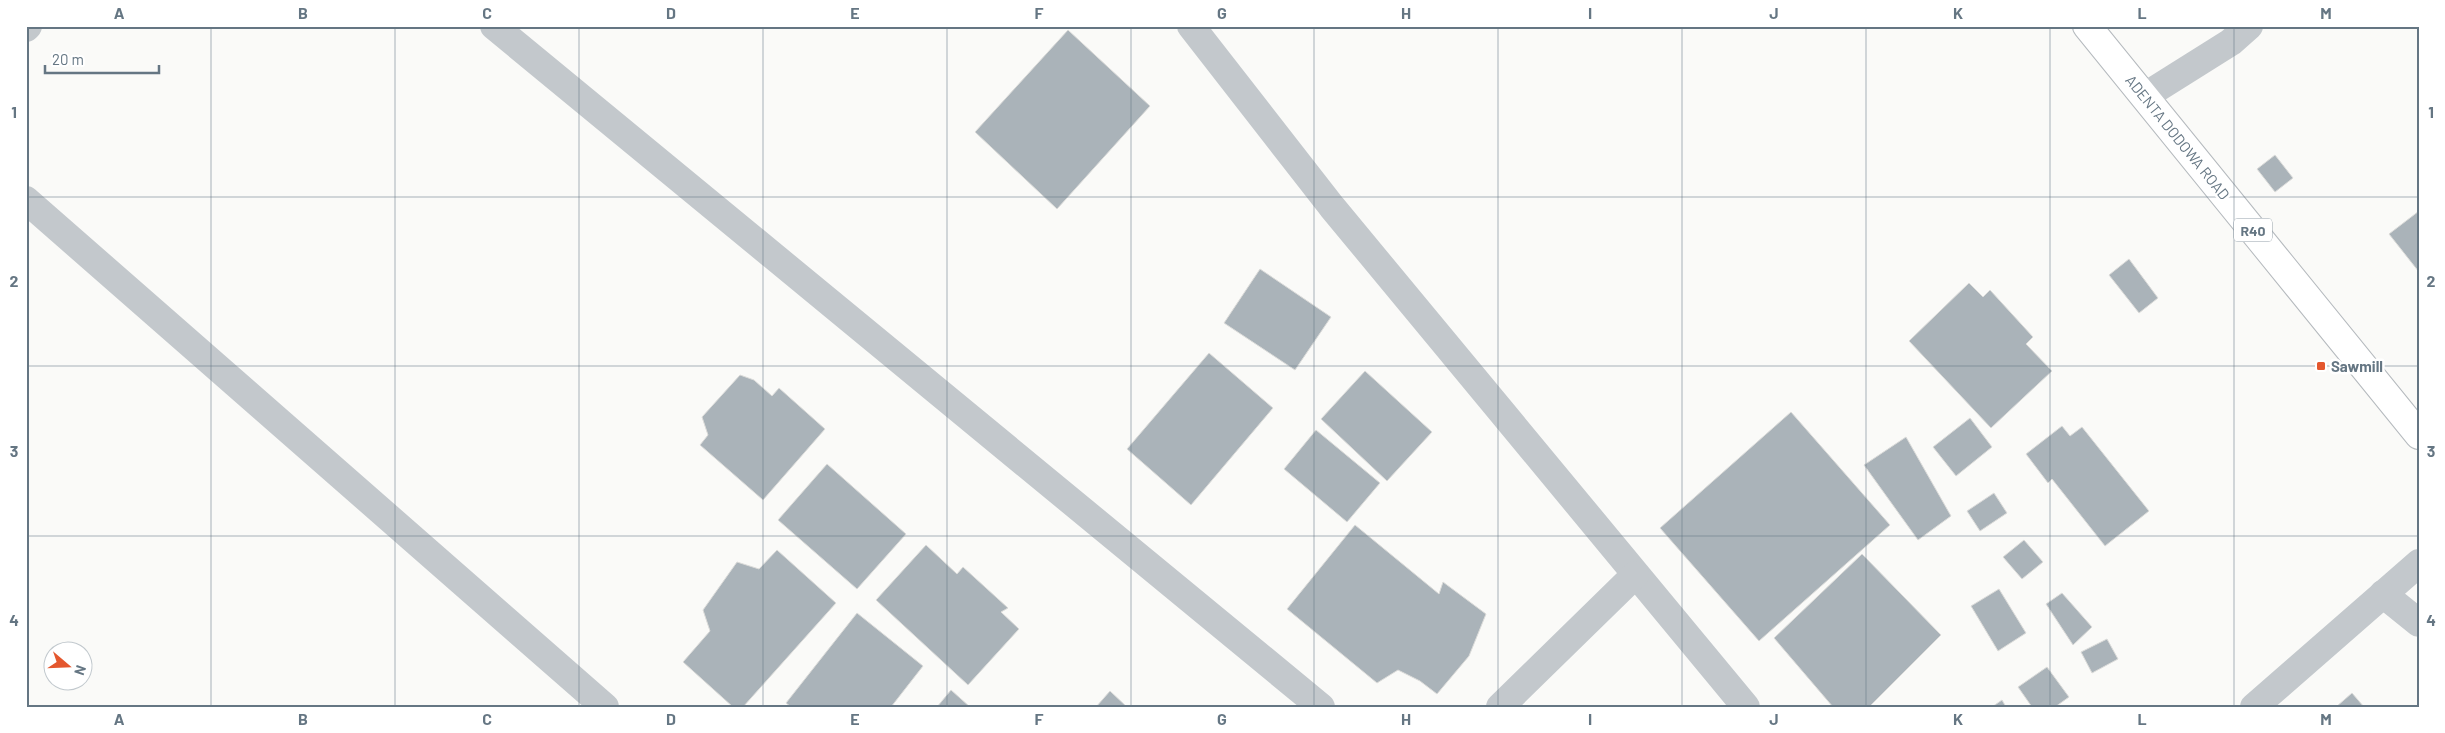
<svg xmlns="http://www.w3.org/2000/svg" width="2445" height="733" viewBox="0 0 2445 733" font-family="Barlow,sans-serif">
  <rect width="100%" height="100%" fill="#fafaf8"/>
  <g fill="#aab3b9" stroke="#dcdcda">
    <path d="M1068,30L1150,106L1057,209L975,132Z"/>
    <path d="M2275,155L2293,178L2275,192L2257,169Z"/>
    <path d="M2419,211V272L2389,234Z"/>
    <path d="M2129,259L2158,298L2139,313L2109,275Z"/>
    <path d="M1260,269L1331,317L1295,370L1224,323Z"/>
    <path d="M1969,283L1983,297L1990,290L2033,337L2026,344L2052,371L1991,428L1909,341Z"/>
    <path d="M1209,353L1273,408L1191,505L1127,449Z"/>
    <path d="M1365,371L1432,432L1387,481L1321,419Z"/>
    <path d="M740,375L754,380L772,396L779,388L825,429L763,500L700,445L708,435L702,417Z"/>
    <path d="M1791,412L1890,525L1759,641L1660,528Z"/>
    <path d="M1970,418L1992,447L1956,476L1933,447Z"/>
    <path d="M2062,426L2070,436L2082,427L2149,511L2105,546L2052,479L2048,483L2026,454Z"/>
    <path d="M1316,430L1380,483L1347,522L1284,469Z"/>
    <path d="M1906,437L1951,516L1918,540L1864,465Z"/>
    <path d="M827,464L906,534L857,589L778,520Z"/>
    <path d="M1994,493L2007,513L1980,531L1967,511Z"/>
    <path d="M1355,525L1439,594L1443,582L1486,614L1469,656L1437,694L1420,681L1398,670L1377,683L1287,609Z"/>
    <path d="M2024,540L2043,562L2022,579L2003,557Z"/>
    <path d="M926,545L957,574L963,567L1008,608L1001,612L1019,629L968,685L876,600Z"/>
    <path d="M777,550L836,603L743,707H733L683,662L710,631L703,610L737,562L759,569Z"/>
    <path d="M1862,554L1941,635L1869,707H1833L1774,638Z"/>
    <path d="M1999,589L2026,633L1998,651L1971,606Z"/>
    <path d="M2062,593L2092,627L2073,645L2046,604Z"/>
    <path d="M857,613L923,666L891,707H791L786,703Z"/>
    <path d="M2107,639L2118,659L2092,673L2081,652Z"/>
    <path d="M2047,667L2069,697L2055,707H2032L2018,687Z"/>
    <path d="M951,690L970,707H937Z"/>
    <path d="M1110,691L1127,707H1096Z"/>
    <path d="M2352,693L2364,707H2336Z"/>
    <path d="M2002,700L2006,707H1992Z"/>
  </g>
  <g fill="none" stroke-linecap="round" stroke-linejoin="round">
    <g stroke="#b5babe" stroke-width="30">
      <path id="major" d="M2087,26L2419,435"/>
    </g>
    <g stroke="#c3c8cc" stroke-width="28">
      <path d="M494,26L1321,707"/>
      <path d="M1191,26L1332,207L1746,707"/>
      <path d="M26,28L28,26"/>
      <path d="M2145,96L2231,42L2249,26"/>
      <path d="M26,200L605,707"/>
      <path d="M2383,594L2419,623"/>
      <path d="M1500,707L1635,575"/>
      <path d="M2254,707L2419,563"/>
    </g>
    <use href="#major" stroke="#fff" stroke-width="28"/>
  </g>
  <path fill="none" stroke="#657683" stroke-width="1" stroke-opacity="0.55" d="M211,26V707M395,26V707M579,26V707M763,26V707M947,26V707M1131,26V707M1314,26V707M1498,26V707M1682,26V707M1866,26V707M2050,26V707M2234,26V707M26,197H2419M26,366H2419M26,536H2419"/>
  <rect fill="#e4572e" stroke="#fff" stroke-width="2" x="2316" y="361" width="10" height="10" rx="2.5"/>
  <g text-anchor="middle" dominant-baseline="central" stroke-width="5" stroke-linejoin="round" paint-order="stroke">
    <rect fill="#fff" stroke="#939fa8" stroke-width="1" x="2234" y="218.5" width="38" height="23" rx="4"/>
    <g font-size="14" font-weight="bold" fill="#657683">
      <text x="2253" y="230">R40</text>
    </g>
    <g font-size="15" fill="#657683" stroke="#fff">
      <text transform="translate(2178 137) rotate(51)">ADENTA DODOWA ROAD</text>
    </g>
    <g font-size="15" font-weight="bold" fill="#657683" stroke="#fff" text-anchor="start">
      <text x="2331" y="366">Sawmill</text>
    </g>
  </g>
  <rect width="2445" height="733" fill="none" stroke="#ffffff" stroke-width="55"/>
  <g transform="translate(68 666) rotate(109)"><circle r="24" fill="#ffffff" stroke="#c1c8cd"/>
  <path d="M0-4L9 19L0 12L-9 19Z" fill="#e4572e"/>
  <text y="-8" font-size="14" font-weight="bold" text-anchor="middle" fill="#657683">N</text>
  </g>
  <path d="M45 65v8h114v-8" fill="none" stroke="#657683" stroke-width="2.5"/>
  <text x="52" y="65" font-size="15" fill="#657683" stroke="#ffffff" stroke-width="4" paint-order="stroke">20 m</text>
  <rect x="28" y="28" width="2390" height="678" fill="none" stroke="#657683" stroke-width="2"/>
  <g font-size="16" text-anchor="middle" font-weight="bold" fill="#657683">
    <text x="119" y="19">A</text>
    <text x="303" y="19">B</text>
    <text x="487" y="19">C</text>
    <text x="671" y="19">D</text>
    <text x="855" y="19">E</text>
    <text x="1039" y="19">F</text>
    <text x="1222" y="19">G</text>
    <text x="1406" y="19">H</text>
    <text x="1590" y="19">I</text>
    <text x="1774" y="19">J</text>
    <text x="1958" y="19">K</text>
    <text x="2142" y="19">L</text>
    <text x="2326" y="19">M</text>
    <text x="14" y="118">1</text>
    <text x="2431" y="118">1</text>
    <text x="14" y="287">2</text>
    <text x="2431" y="287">2</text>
    <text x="14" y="457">3</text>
    <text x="2431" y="457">3</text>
    <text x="14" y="626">4</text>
    <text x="2431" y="626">4</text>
    <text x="119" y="725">A</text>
    <text x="303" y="725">B</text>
    <text x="487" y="725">C</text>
    <text x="671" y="725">D</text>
    <text x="855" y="725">E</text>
    <text x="1039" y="725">F</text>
    <text x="1222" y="725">G</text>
    <text x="1406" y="725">H</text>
    <text x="1590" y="725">I</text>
    <text x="1774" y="725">J</text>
    <text x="1958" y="725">K</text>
    <text x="2142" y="725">L</text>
    <text x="2326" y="725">M</text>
  </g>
</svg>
